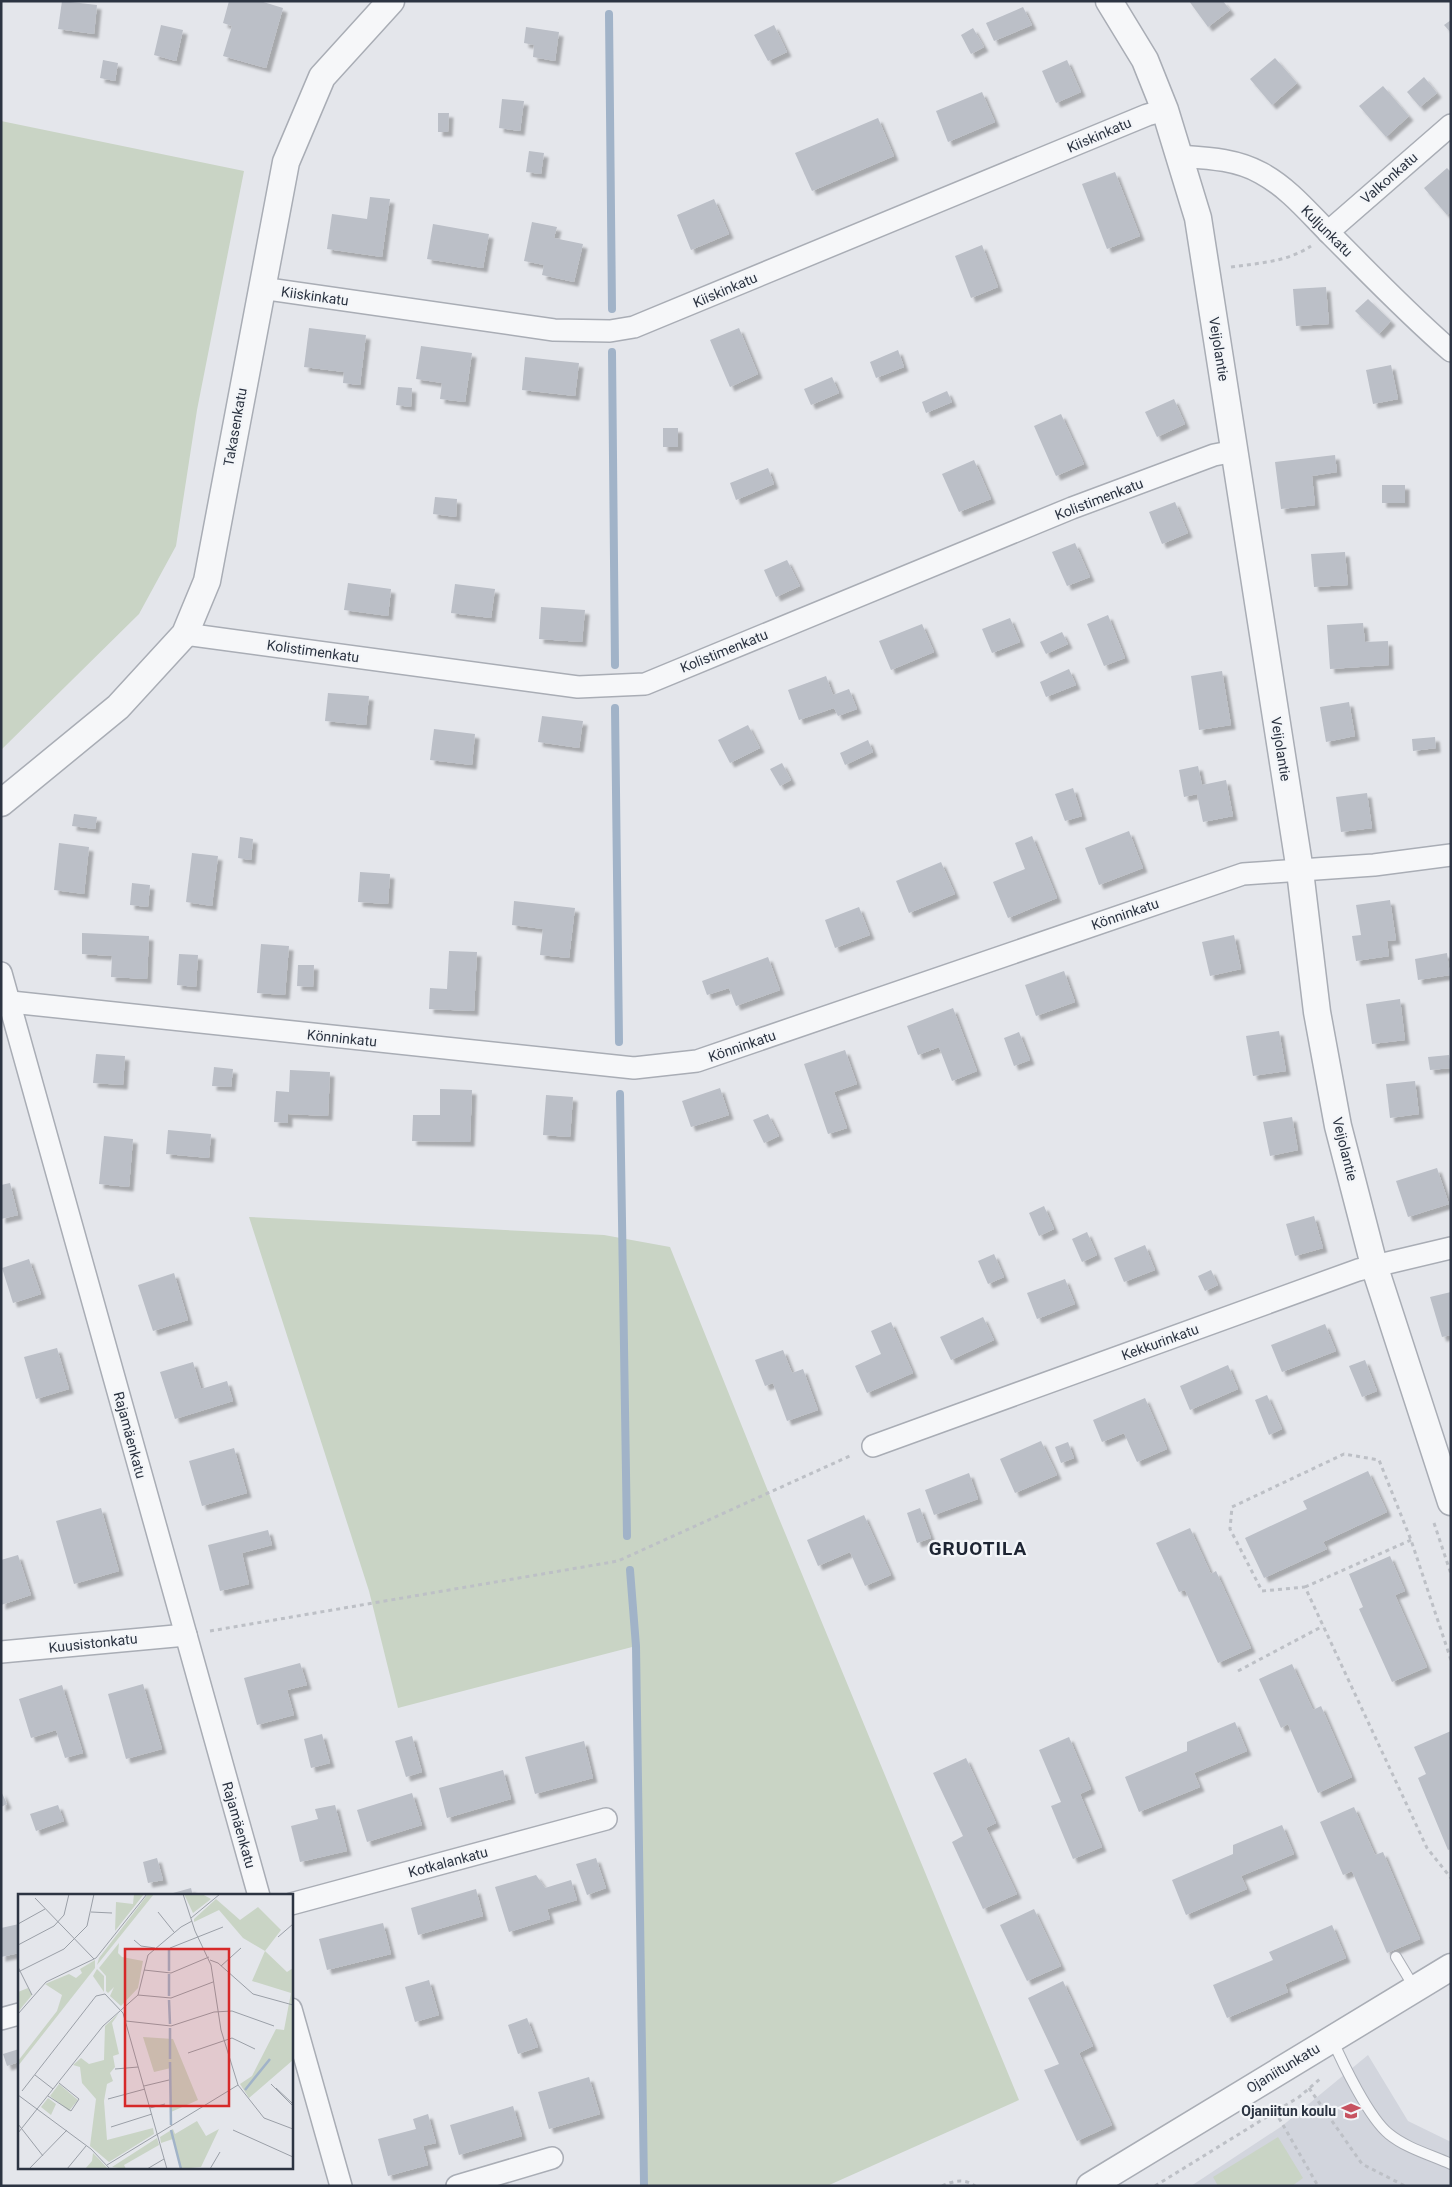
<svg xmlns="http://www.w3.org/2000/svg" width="1452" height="2187" viewBox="0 0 1452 2187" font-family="Roboto,sans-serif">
  <defs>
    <filter id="shadow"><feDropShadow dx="4.5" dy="4.5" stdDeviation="1" flood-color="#0004"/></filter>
  </defs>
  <rect width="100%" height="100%" fill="#e4e6eb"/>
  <path fill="#d2d5dd" d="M1368,2055L1408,2121L1451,2142V2186H1191L1282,2126Z"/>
  <g fill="#c9d4c5">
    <path d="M1,121L244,171L197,410L176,546L139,614L1,750Z"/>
    <path d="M249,1217L604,1235L670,1247L778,1516L1019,2100L827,2186H644L636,1646L398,1708L369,1591Z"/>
    <path d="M1278,2137L1303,2178L1292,2186H1218L1213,2177Z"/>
  </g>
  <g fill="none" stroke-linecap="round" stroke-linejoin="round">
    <g stroke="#a1b3c8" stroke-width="8">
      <path d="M609,14L612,309"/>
      <path d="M612,352L615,665"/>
      <path d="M615,708L619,1042"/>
      <path d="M620,1094L627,1536"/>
      <path d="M630,1570L636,1646L644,2186"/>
    </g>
  </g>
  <g fill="#bbbfc7" filter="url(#shadow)">
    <path d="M62,1L97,5L94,34L58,29Z"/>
    <path d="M229,1H260L283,8L266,68L223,56L232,26L223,23Z"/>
    <path d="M1189,1H1223L1230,10L1208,27Z"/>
    <path d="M1023,7L1032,25L994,41L986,23Z"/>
    <path d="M1451,20V33L1444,25Z"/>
    <path d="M161,25L183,30L176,61L154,55Z"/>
    <path d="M774,25L787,52L768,61L754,35Z"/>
    <path d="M526,27L559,32L555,61L533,57L534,45L524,43Z"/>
    <path d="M973,28L984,47L971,54L961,35Z"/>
    <path d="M1275,58L1297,83L1272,105L1250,79Z"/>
    <path d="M103,60L118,63L115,81L100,78Z"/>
    <path d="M1067,60L1081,92L1056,103L1042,71Z"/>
    <path d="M1424,77L1437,93L1420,107L1407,92Z"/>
    <path d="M1383,86L1409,116L1386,137L1359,106Z"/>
    <path d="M982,92L995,122L948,142L936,111Z"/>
    <path d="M502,99L524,101L520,131L499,128Z"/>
    <path d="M438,113H449L448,132H438Z"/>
    <path d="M878,118L894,156L812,191L795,153Z"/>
    <path d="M529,151L544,153L541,174L526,172Z"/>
    <path d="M1447,168L1451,172V212L1447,215L1424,188Z"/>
    <path d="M1115,172L1140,236L1107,249L1082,184Z"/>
    <path d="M370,197L390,199L382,257L327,249L332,214L367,219Z"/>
    <path d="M714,199L729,234L691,250L677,215Z"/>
    <path d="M532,222L557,227L554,238L583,244L574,282L542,275L544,265L524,261Z"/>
    <path d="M433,224L489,234L483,268L427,259Z"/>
    <path d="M982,245L998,287L971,298L955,256Z"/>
    <path d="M1326,287L1329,324L1296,326L1293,289Z"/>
    <path d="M1368,299L1391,321L1379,334L1355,311Z"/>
    <path d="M309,328L366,335L360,385L343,383L344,372L304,367Z"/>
    <path d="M739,328L758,374L730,387L710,340Z"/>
    <path d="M421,346L472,353L465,402L440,399L442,383L416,379Z"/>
    <path d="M898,350L904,367L876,378L870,362Z"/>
    <path d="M525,357L579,363L575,396L522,390Z"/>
    <path d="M1391,365L1398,399L1373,404L1366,370Z"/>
    <path d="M832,377L839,393L811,405L804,389Z"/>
    <path d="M398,387L412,388L411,407L396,405Z"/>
    <path d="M947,391L952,402L926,413L922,402Z"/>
    <path d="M1174,399L1185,424L1157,437L1145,412Z"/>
    <path d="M1061,414L1084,464L1056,476L1034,426Z"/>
    <rect x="663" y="428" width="15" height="19"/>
    <path d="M1335,455L1337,472L1312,476L1315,505L1281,509L1275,462Z"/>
    <path d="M974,460L991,499L959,512L942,474Z"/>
    <path d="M768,468L774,484L736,500L730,483Z"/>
    <rect x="1382" y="485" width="23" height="18"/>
    <path d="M435,497L457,499L456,517L433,514Z"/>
    <path d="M1175,502L1188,533L1162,544L1149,512Z"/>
    <path d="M1075,543L1090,577L1067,586L1052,552Z"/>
    <path d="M1345,552L1348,585L1314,587L1311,554Z"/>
    <path d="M787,560L800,586L776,597L764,570Z"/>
    <path d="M348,583L391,589L388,616L344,610Z"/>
    <path d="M455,584L495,589L491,618L451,613Z"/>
    <path d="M541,607L585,610L582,642L539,639Z"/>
    <path d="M1108,615L1125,658L1104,666L1087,624Z"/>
    <path d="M1010,618L1020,642L992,653L982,629Z"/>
    <path d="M1363,623L1365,642L1388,641L1389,665L1330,669L1327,625Z"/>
    <path d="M922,624L934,652L891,670L879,641Z"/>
    <path d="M1062,632L1068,644L1046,654L1040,642Z"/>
    <path d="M1069,669L1076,685L1046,697L1040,682Z"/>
    <path d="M1222,671L1231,725L1199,730L1191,676Z"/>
    <path d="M826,676L833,695L849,689L857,709L838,716L834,708L799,720L788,690Z"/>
    <path d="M328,693L369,696L366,725L325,721Z"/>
    <path d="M1349,702L1355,736L1326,742L1320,707Z"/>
    <path d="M542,716L583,721L579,748L538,742Z"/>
    <path d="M748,725L760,748L730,763L718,740Z"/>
    <path d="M434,729L475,734L472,765L430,760Z"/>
    <path d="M1435,737L1436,748L1413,751L1412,739Z"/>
    <path d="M868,740L873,752L845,765L840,753Z"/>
    <path d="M782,763L791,780L780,786L770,769Z"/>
    <path d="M1198,766L1202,785L1226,780L1233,816L1203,822L1197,794L1184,797L1179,770Z"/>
    <path d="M1073,788L1082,816L1065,821L1055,794Z"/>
    <path d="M1367,793L1372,828L1341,832L1336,797Z"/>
    <path d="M74,814L97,817L95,829L72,826Z"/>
    <path d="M1129,831L1143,868L1099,885L1085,848Z"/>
    <path d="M1032,836L1057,898L1008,918L993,882L1025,869L1015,843Z"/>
    <path d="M240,837L253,839L251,860L238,858Z"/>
    <path d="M59,843L89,847L84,894L54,890Z"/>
    <path d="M192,853L218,856L212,906L186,902Z"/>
    <path d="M941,862L955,894L909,913L896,881Z"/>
    <path d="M360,872L390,874L388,904L358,902Z"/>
    <path d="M132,883L150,885L148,907L130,905Z"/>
    <path d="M1390,900L1396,940L1387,941L1389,956L1356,961L1352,936L1361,935L1356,905Z"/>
    <path d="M514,901L575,908L569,958L540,955L543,929L512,925Z"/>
    <path d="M859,907L870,935L835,948L825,920Z"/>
    <path d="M82,933L149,936L147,979L111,977L112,956L82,954Z"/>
    <path d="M1234,935L1241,969L1210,976L1202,942Z"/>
    <path d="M261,944L289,946L285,995L257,993Z"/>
    <path d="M449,951L477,952L474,1011L429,1009L430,988L447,989Z"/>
    <path d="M1447,953L1450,975L1418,980L1415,959Z"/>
    <path d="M179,954L198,955L196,987L177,985Z"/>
    <path d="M768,957L780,990L736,1006L729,988L707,995L702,981Z"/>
    <path d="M298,965H314L313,987L297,986Z"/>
    <path d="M1064,971L1075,1002L1036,1016L1025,985Z"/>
    <path d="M1400,999L1405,1040L1372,1044L1366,1004Z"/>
    <path d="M953,1008L977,1071L952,1081L939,1047L918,1055L907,1026Z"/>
    <path d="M1279,1031L1286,1071L1253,1076L1246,1036Z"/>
    <path d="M1019,1032L1030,1060L1014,1066L1004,1038Z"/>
    <path d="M845,1050L857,1084L834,1092L847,1128L828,1134L804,1064Z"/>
    <path d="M96,1054L125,1056L123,1085L93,1083Z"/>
    <path d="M1449,1055L1451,1068L1430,1070L1428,1057Z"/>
    <path d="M214,1067L233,1069L231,1087L212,1086Z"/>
    <path d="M290,1070L330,1072L328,1116L288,1114V1123L274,1122L276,1091L289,1092Z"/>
    <path d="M1415,1081L1419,1114L1390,1118L1386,1084Z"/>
    <path d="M720,1088L729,1115L691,1127L682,1101Z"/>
    <path d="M440,1089L472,1090L470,1142L412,1141L413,1115H440Z"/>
    <path d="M546,1095L573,1097L570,1137L543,1135Z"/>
    <path d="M768,1114L779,1136L764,1143L753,1120Z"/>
    <path d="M1292,1117L1298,1150L1270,1156L1263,1122Z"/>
    <path d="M168,1130L211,1134L209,1158L166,1154Z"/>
    <path d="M104,1136L133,1139L129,1187L99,1184Z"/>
    <path d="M1437,1168L1449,1204L1408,1217L1396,1181Z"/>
    <path d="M10,1183L18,1215L1,1219V1185Z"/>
    <path d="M1044,1206L1054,1229L1039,1236L1029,1213Z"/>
    <path d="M1314,1216L1323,1248L1295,1256L1286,1224Z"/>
    <path d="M1087,1232L1097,1255L1082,1262L1072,1239Z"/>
    <path d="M1145,1245L1155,1270L1124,1282L1114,1258Z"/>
    <path d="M994,1254L1004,1277L988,1284L978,1261Z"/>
    <path d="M29,1259L41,1294L13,1303L2,1268Z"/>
    <path d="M1211,1270L1218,1285L1205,1291L1198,1276Z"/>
    <path d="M174,1273L188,1320L153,1331L138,1285Z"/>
    <path d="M1065,1279L1075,1304L1037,1319L1027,1293Z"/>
    <path d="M1451,1292V1335L1442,1337L1430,1297Z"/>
    <path d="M983,1317L994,1340L951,1360L940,1337Z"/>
    <path d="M891,1322L913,1373L867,1393L855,1366L881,1354L871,1331Z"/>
    <path d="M1325,1324L1336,1351L1282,1372L1271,1345Z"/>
    <path d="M57,1348L69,1389L36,1399L24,1357Z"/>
    <path d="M783,1350L792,1373L803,1369L818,1410L787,1421L773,1383L765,1386L755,1360Z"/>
    <path d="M1365,1360L1377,1391L1362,1397L1349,1366Z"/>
    <path d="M193,1362L201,1389L227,1381L233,1401L175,1419L160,1372Z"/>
    <path d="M1228,1365L1238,1389L1190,1410L1180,1386Z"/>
    <path d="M1267,1395L1282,1429L1269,1435L1255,1400Z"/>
    <path d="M1145,1398L1167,1449L1137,1462L1124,1433L1102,1442L1093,1420Z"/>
    <path d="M1041,1441L1057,1475L1015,1493L1000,1459Z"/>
    <path d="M1068,1442L1074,1458L1061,1463L1055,1447Z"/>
    <path d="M234,1448L247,1493L202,1506L189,1461Z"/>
    <path d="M1368,1471L1387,1512L1323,1542L1327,1549L1264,1578L1245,1538L1307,1509L1303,1501Z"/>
    <path d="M969,1473L978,1499L934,1515L925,1490Z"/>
    <path d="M101,1508L119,1571L74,1584L56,1521Z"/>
    <path d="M920,1508L931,1538L917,1543L907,1513Z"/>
    <path d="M864,1515L891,1575L865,1586L850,1552L818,1566L807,1540Z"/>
    <path d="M1190,1528L1211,1574L1216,1571L1251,1648L1218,1663L1185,1590L1179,1592L1156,1543Z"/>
    <path d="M268,1530L272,1545L242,1553L249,1584L220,1591L208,1545Z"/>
    <path d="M18,1555L31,1595L1,1605V1560Z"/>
    <path d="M1390,1556L1405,1591L1395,1595L1427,1667L1392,1682L1359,1609L1363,1607L1349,1574Z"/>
    <path d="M300,1663L307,1685L287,1690L294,1715L257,1725L244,1678Z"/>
    <path d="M1292,1664L1313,1710L1321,1706L1352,1777L1318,1793L1288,1724L1281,1728L1259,1679Z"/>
    <path d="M143,1684L162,1749L126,1759L108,1694Z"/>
    <path d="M62,1685L83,1753L65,1758L56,1730L31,1738L19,1699Z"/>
    <path d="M1235,1722L1247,1751L1194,1773L1200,1787L1139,1812L1125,1777L1187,1751V1742Z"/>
    <path d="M1451,1731V1849L1448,1850L1418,1778L1426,1774L1414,1747Z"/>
    <path d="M322,1734L330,1763L311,1768L304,1739Z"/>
    <path d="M412,1736L422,1772L406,1777L395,1741Z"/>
    <path d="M1069,1737L1091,1789L1080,1794L1102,1847L1073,1859L1051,1806L1061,1802L1039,1750Z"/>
    <path d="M584,1741L593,1778L535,1794L525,1757Z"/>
    <path d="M966,1758L996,1823L986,1828L1017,1894L983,1909L952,1842L963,1836L933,1773Z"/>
    <path d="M503,1770L511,1799L447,1818L439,1788Z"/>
    <path d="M1,1791L7,1804L1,1807Z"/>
    <path d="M412,1793L422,1825L367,1842L357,1810Z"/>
    <path d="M58,1805L64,1821L36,1831L30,1814Z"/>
    <path d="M335,1805L347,1851L300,1862L291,1826L318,1819L315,1809Z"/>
    <path d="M1354,1807L1375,1855L1383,1852L1420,1939L1387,1953L1352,1871L1343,1875L1320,1822Z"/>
    <path d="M1282,1825L1294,1854L1241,1876L1247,1889L1186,1915L1172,1880L1233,1854V1845Z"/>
    <path d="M157,1858L163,1880L148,1883L143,1862Z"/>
    <path d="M596,1858L606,1888L587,1895L576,1864Z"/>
    <path d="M536,1875L545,1888L571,1880L577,1900L547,1909L550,1919L509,1932L495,1887Z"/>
    <path d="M191,1888L193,1896H173V1893Z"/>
    <path d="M476,1889L483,1916L418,1935L411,1908Z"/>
    <path d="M1034,1909L1061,1966L1027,1981L1000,1925Z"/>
    <path d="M383,1923L391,1954L327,1970L319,1939Z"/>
    <path d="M19,1924V1953L1,1957V1928Z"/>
    <path d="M1332,1925L1346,1958L1285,1984L1288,1992L1227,2018L1213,1985L1273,1960L1269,1952Z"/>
    <path d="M429,1980L439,2015L415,2022L405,1987Z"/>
    <path d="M1063,1981L1093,2046L1079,2053L1112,2125L1077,2141L1044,2070L1059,2064L1028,1998Z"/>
    <path d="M527,2018L538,2047L518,2054L508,2025Z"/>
    <path d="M19,2049V2062L7,2066L3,2054Z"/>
    <path d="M589,2077L600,2114L549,2129L538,2092Z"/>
    <path d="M513,2106L522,2136L459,2155L450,2125Z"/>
    <path d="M428,2114L436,2143L423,2146L428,2165L388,2176L378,2139L416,2129L413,2119Z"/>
  </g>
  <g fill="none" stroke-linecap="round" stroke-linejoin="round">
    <g stroke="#a9adb5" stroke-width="12">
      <g id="service">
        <path d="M1396,1957L1414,1987"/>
        <path d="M1332,2039C1343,2064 1369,2118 1389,2134C1406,2148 1431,2155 1451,2164"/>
      </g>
    </g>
    <g stroke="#a9adb5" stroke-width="24">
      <g id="minor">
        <path d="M1179,156C1207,158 1236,159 1261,173C1289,188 1310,214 1332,236C1371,275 1409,315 1451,351"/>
        <path d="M1328,232L1451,125"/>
        <path d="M261,288L554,330L610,331L634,327L1147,115L1165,110"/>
        <path d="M185,634L578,687L645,684L1072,508L1214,455L1235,451"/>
        <path d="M1,973L259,1896"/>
        <path d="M11,1002L634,1068L697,1061L1243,874L1374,865L1451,855"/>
        <path d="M873,1446L1358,1270L1451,1248"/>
        <path d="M1,1652L186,1635"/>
        <path d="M291,1904L606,1819"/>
        <path d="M291,2009L341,2186"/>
        <path d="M1,2019L19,2014"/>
        <path d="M457,2186L552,2158"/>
      </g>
    </g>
    <g stroke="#a9adb5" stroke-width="29">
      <g id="tertiary">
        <path d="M1109,1L1145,60L1165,110L1198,218L1300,871L1317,1012L1338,1126L1374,1265L1451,1502"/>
        <path d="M1,803L118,707L185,634L207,581L286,162L322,77L391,1"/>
        <path d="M1090,2186L1451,1967"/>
      </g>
    </g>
    <g stroke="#bdc0c6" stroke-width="3" stroke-dasharray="4 4" stroke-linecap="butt">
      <path d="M1231,267C1259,263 1287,262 1311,246"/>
      <path d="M1434,1523L1451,1574"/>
      <path d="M1305,1587L1411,1540"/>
      <path d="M210,1631L618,1561L852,1455"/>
      <path d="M1451,1660L1411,1540L1379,1460L1344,1454L1232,1507L1230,1529L1262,1591L1305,1587L1427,1848L1451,1878"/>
      <path d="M1238,1671L1323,1626"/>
      <path d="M1309,2088L1362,2164L1405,2186"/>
      <path d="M1275,2111L1318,2186"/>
      <path d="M942,2186C953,2181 964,2178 975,2186"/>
      <path d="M1155,2186L1299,2097L1320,2079"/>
    </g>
    <use href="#service" stroke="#f6f7f9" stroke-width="10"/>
    <use href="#minor" stroke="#f6f7f9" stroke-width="21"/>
    <use href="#tertiary" stroke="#f6f7f9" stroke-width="26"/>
  </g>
  <defs>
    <g id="school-bare" transform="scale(1.5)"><path d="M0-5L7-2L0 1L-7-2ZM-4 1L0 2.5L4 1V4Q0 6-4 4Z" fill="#c75260" stroke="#f3f5f8" stroke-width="2.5" paint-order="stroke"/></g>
  </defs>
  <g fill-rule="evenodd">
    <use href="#school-bare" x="1351" y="2111"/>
  </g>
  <g text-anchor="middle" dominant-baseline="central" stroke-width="4.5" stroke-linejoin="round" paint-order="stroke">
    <g font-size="14" fill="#2c3442" stroke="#f3f5f8">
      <text transform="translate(1099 135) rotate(-23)">Kiiskinkatu</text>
      <text transform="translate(1389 178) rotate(-41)">Valkonkatu</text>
      <text transform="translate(1327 231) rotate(45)">Kuljunkatu</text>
      <text transform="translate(725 290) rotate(-23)">Kiiskinkatu</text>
      <text transform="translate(315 296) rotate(8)">Kiiskinkatu</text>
      <text transform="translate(1219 349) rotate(81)">Veijolantie</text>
      <text transform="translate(235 427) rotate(-80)">Takasenkatu</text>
      <text transform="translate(1099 499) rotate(-21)">Kolistimenkatu</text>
      <text transform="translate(313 651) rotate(8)">Kolistimenkatu</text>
      <text transform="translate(724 651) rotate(-22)">Kolistimenkatu</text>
      <text transform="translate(1281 749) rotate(81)">Veijolantie</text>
      <text transform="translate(1125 914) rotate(-19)">Könninkatu</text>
      <text transform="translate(342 1038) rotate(6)">Könninkatu</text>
      <text transform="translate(742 1046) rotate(-19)">Könninkatu</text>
      <text transform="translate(1345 1149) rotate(76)">Veijolantie</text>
      <text transform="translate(1160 1342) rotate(-20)">Kekkurinkatu</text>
      <text transform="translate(130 1435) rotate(75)">Rajamäenkatu</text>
      <text transform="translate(93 1643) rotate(-6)">Kuusistonkatu</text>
      <text transform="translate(239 1825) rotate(74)">Rajamäenkatu</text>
      <text transform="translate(448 1862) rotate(-15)">Kotkalankatu</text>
      <text transform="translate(1283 2068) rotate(-31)">Ojaniitunkatu</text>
    </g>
    <g font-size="14" font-weight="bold" fill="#2c3442" stroke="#f3f5f8" text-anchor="end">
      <text x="1336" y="2111">Ojaniitun koulu</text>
    </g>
    <g font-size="19" font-weight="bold" letter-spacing="1" fill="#1e2533" stroke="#f3f5f8">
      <text x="978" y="1548">GRUOTILA</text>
    </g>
  </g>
  <g transform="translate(18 1894)">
    <rect width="275" height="275" fill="#e4e6eb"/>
    <path d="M116,0H126L97,37L98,8L115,10ZM130,0H136L79,71L81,64ZM166,0H184L193,5L175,19ZM198,5L222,26L240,13L263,36L247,57L269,78L275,74V166L231,204L222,190L234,182L258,135L266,136L273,99L234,87L247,57L225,44L201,16L176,28V25ZM101,49L100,59L104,63L125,67L120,94L103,112L92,102L96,93L90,99L88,97V82L81,74ZM77,66V74L0,172V167L39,117L44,101L27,90L51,80L58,84L64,79L62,75ZM79,75L86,82V98L75,82ZM10,94L14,101L0,118V98ZM101,119L94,129L101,160L95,162L97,173L92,179L95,187L89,190L86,207L89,246L135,234L136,240L91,268L72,252L78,205L64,189L62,173L55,171L63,164L71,170L86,166L87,132ZM125,143L155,145L180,206L153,218V174L136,178ZM41,190L60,206L51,217L32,202ZM30,204L38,210L33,221L23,213ZM179,227L188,242L201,235L183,273L163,275L155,245L143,249L142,243L155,235L157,240ZM139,244L141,251L106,271L108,275L94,273ZM75,259L81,265L90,275H67L74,267Z" fill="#c9d4c5"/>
    <path fill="none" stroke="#a1b3c8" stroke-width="2.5" d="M151,56V77M151,80V102M151,106L152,130M152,134V165M152,168L153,231M227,196L252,165M153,236L163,275"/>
    <path fill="none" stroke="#9a9fa7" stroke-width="1" d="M165,0L177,37L193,71L203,136L220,191L246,224L275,235M17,4L76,65M73,18L94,19M140,18L156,38M173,24L202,0M0,30L27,15M260,43L275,30M116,46L123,52L137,54M0,51L36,32L46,21L51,0M152,54L205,33M192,66L200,69L235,100L275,111M203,72L223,54M0,73L14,101M126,76L153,79L191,63M0,78L46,55L69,32L76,0M120,101L153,104L195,88M0,120L28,88L78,64L129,0M108,127L153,132L196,118L214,117L256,132M170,159L214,144L237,155M97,175L120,173M17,181L35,195M253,190L275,212M126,192L151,186M258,194L275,210M4,197L78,102L87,100L105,119L149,275M0,201L73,255L92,275M30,202L53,217L61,205L41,189M90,205L127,195M132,214L147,210M0,230L25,262M93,233L134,220M215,236L275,263M0,239L85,132L120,101L130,61L163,33L174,27M89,271L220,191M11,275L49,236M49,275L68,252M129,275L146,265M192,275L202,258"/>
    <path fill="#d62828" fill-opacity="0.15" stroke="#d62828" stroke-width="2.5" d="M107,55H211V212H107Z"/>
    <rect width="275" height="275" fill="none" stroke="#2c3442" stroke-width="2.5"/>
  </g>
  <rect width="1452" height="2187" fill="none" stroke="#2c3442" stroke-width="5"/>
</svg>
